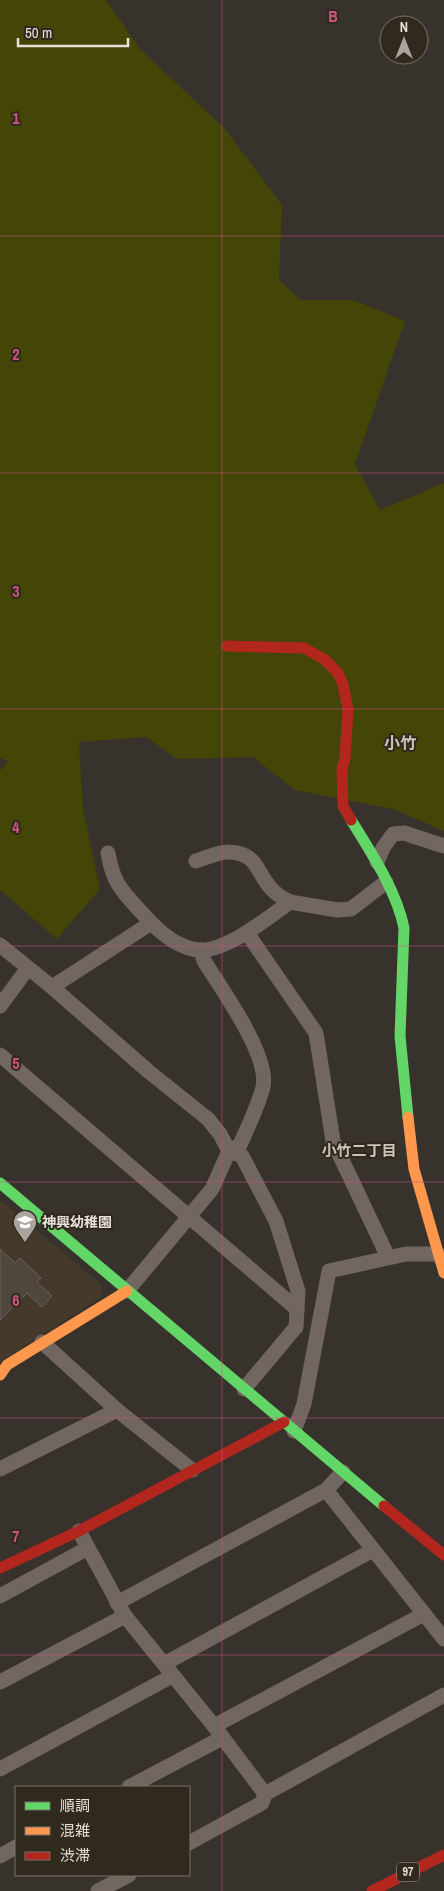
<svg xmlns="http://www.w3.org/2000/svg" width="444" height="1891" viewBox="0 0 444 1891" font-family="'Archivo Narrow','Noto Sans JP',sans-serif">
  <rect width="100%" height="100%" fill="#37322c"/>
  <path fill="#44392a" d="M0,1200L102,1285L101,1297L0,1362Z"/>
  <path fill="#434606" d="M0,0H106L140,49L225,129L282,205L279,280L300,300H353L405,321L355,464L380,510L444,483V831L393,809L295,790L253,757L177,759L146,737L79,742L83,809L100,889L57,939L0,890V771L8,761L0,758Z"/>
  <path fill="#4f473b" stroke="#67635e" d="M0,1249L15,1263L20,1258L41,1278L37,1282L52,1296L42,1307L27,1293L0,1320Z"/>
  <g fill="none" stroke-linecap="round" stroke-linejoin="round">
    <g stroke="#726660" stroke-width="15">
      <path d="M108,853C113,884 123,892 143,914C157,930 178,949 200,950C227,951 268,918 290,902L337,910L351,909L386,882"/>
      <path d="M196,861C206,858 220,851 230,852C257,854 256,870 269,886C274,893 282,898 290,902"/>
      <path d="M377,862L383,848L393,834L404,833L444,846"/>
      <path d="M247,933L316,1033L333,1141L388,1257"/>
      <path d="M0,945L52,987L148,1071L208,1119L220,1134L229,1151L242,1156L276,1221L298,1291L296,1327L244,1389"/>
      <path d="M52,987L151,923"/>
      <path d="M0,1006L28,968"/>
      <path d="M0,1055L297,1309"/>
      <path d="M127,1291L212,1189L229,1151L240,1145C248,1126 258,1107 263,1087C270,1056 221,988 204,961L201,950"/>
      <path d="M42,1342L117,1410L192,1470"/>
      <path d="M294,1431L304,1404L329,1271L406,1254H438"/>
      <path d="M0,1469L117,1410"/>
      <path d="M326,1490L444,1639"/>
      <path d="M79,1531L125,1616L214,1726L265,1794"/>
      <path d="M0,1596L88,1548"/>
      <path d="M117,1603L326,1490L343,1472"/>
      <path d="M164,1664L373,1550"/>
      <path d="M0,1682L125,1616"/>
      <path d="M214,1726L424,1614"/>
      <path d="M0,1769L172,1676"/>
      <path d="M129,1787L222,1738"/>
      <path d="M189,1843L262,1803L265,1794L444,1695"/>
      <path d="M0,1856L16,1847"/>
      <path d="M98,1891L129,1875"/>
    </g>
    <g stroke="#63d668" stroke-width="11">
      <path d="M351,820C371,852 397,892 404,928L400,1036L408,1117"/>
      <path d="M0,1183L384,1506"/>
    </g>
    <g stroke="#ff974d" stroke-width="11">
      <path d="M408,1117L414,1169L444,1273"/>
      <path d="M0,1375L7,1365L127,1291"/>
    </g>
    <g stroke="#b3261e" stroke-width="11">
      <path d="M227,646L304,648L324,659L338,673L343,684L348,710L345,759L342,769L343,806L351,820"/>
      <path d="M384,1506L444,1555"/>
      <path d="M0,1568L79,1531L284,1422"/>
      <path d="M372,1891L444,1855"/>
    </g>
  </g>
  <path fill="none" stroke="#cd5481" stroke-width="1" stroke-opacity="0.55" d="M222,0V1891M0,236H444M0,473H444M0,709H444M0,946H444M0,1182H444M0,1418H444M0,1655H444"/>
  <defs>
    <g id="school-pin" transform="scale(1.25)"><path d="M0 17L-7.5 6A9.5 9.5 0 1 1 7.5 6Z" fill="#a9a49e" stroke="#30291e"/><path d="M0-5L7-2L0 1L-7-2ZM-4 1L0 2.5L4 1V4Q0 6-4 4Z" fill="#fff"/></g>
  </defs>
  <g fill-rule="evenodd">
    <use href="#school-pin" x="25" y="1222"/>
  </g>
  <g text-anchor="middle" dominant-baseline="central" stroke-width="4" stroke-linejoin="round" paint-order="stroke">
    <rect fill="#30291e" stroke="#afaaa2" stroke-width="1" x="397" y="1862.5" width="22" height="19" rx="4"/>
    <g font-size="12" font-weight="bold" fill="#e6e1db">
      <text x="408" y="1872">97</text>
    </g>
    <g font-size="14" font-weight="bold" fill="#e6e1db" stroke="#30291e" text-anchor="start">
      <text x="42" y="1222">神興幼稚園</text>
    </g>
    <g font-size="15" font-weight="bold" fill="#cdc3b7" stroke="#30291e">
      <text x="359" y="1150">小竹二丁目</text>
    </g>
    <g font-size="16" font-weight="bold" fill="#cdc3b7" stroke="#30291e">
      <text x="400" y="743">小竹</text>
    </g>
  </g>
  <g font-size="16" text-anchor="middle" font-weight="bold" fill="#cd5481" stroke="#30291e" stroke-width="4" stroke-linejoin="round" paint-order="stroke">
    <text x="333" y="22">B</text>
    <text x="16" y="124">1</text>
    <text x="16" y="360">2</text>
    <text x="16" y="597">3</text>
    <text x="16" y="833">4</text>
    <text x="16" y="1069">5</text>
    <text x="16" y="1306">6</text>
    <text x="16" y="1542">7</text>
  </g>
  <rect x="15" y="1786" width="175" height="90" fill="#30291e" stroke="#79736a"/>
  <rect x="25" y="1802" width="25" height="8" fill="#63d668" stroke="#79736a"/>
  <text x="60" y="1811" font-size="15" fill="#e6e1db">順調</text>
  <rect x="25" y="1827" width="25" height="8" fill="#ff974d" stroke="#79736a"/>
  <text x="60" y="1836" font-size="15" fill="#e6e1db">混雑</text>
  <rect x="25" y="1852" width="25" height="8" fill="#b3261e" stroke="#79736a"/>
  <text x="60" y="1861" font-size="15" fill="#e6e1db">渋滞</text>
  <g transform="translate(404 40)"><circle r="24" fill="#30291e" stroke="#79736a"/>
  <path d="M0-4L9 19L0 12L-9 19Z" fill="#a9a49e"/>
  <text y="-8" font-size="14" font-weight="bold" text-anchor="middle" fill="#e6e1db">N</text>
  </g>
  <path d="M18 38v8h110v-8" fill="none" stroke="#e6e1db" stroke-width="2.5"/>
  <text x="25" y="38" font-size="15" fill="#e6e1db" stroke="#30291e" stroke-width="4" paint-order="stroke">50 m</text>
</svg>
